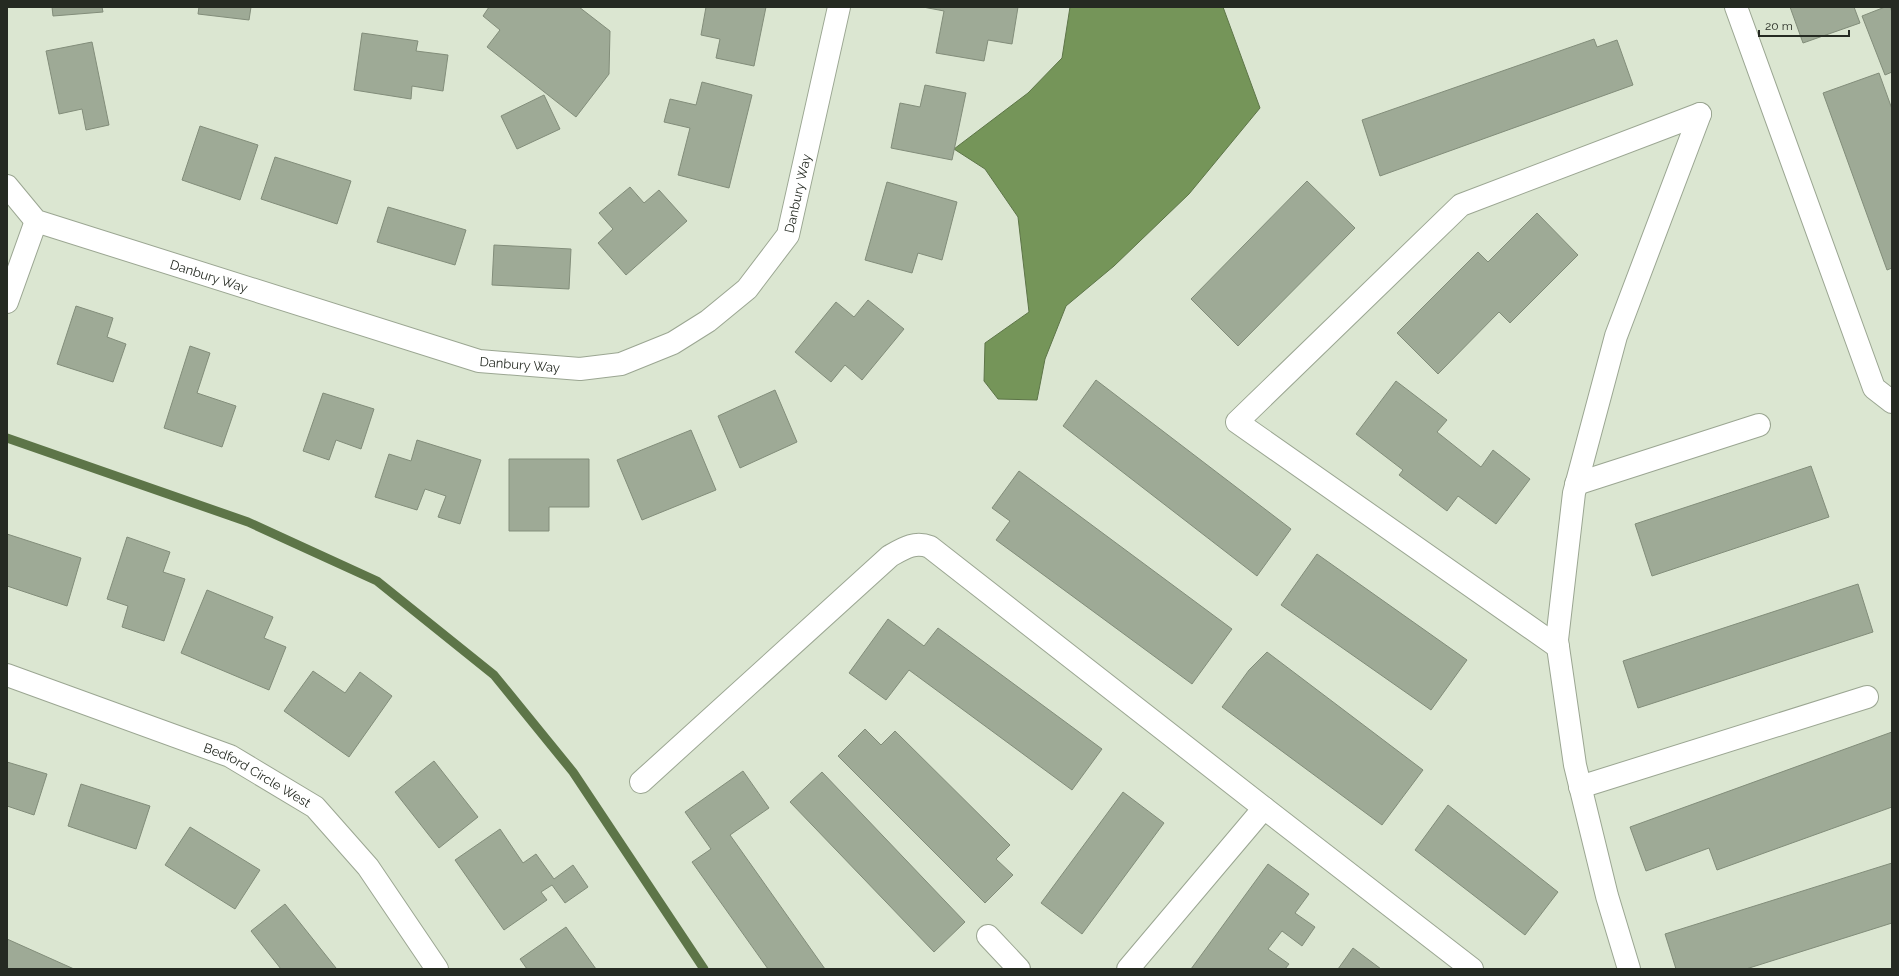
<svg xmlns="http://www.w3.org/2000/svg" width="1899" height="976" viewBox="0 0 1899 976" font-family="Raleway,sans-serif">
  <rect width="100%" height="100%" fill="#dbe6d1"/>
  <path fill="#759559" stroke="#5d7548" d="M1070,7H1223L1260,108L1189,194L1114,266L1066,306L1045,359L1037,400L998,399L984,381L985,343L1029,312L1018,217L985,169L954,149L1028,93L1062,58Z"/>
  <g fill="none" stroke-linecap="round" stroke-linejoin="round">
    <path stroke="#5d7548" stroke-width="9" d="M7,438L248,522L377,581L494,675L573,772L704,969"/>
  </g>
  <g fill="#9eaa96" stroke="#828d7a">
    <path d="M52,7H102L103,12L53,16Z"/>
    <path d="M199,7H251L249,20L198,14Z"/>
    <path d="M489,7H579L610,31L609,74L576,117L487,47L500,30L483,16Z"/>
    <path d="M706,7H766L754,66L716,58L720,39L701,35Z"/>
    <path d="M923,7H1018L1012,44L988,40L984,61L936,53L944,11Z"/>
    <path d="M1790,7H1854L1860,23L1803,43Z"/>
    <path d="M1885,7H1890L1892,12V72L1885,75L1862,16Z"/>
    <path d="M362,33L418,41L416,51L448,55L443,91L412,86L411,99L354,90Z"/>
    <path d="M1594,39L1597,47L1617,40L1633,85L1380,176L1362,120Z"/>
    <path d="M92,42L109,125L86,130L82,109L59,114L46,51Z"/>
    <path d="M1879,73L1892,109V268L1887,270L1823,93Z"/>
    <path d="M702,82L752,95L729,188L678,175L690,128L664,122L670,99L696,105Z"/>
    <path d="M925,85L966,93L952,160L891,148L900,103L920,107Z"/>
    <path d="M544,95L560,129L517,149L501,116Z"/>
    <path d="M200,126L258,145L240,200L182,180Z"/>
    <path d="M275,157L351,181L337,224L261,199Z"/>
    <path d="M1307,181L1355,228L1238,346L1191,299Z"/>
    <path d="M887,182L957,202L942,260L918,253L912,273L865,260Z"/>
    <path d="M630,187L644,203L659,190L687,221L626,275L598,243L613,229L599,213Z"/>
    <path d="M388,207L466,230L455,265L377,242Z"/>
    <path d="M1537,213L1578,255L1510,323L1499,312L1438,374L1397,333L1478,252L1488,262Z"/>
    <path d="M494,245L571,249L569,289L492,285Z"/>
    <path d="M868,300L904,329L862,380L845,365L831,382L795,352L836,302L854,317Z"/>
    <path d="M76,306L113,318L107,337L126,344L113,382L57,364Z"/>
    <path d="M190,346L210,353L197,393L236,406L222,447L164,428Z"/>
    <path d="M1096,380L1291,529L1257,576L1063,426Z"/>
    <path d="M1396,381L1447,420L1437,432L1481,467L1493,450L1530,479L1496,524L1458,496L1447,511L1399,475L1403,470L1356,434Z"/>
    <path d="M775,390L797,442L740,468L718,416Z"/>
    <path d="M323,393L374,409L361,449L336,440L329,460L303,451Z"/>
    <path d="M691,430L716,490L642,520L617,460Z"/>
    <path d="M417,440L481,460L460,524L438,517L446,496L425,489L417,510L375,497L389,454L411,461Z"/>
    <path d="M509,459H589V507H549V531H509Z"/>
    <path d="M1811,466L1829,517L1652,576L1635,524Z"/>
    <path d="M1019,471L1232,629L1192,684L996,540L1010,521L992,508Z"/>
    <path d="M7,534L81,558L67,606L7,586Z"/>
    <path d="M127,537L170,552L163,572L185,579L164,641L122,627L128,606L107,599Z"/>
    <path d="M1317,554L1467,660L1431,710L1281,605Z"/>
    <path d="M1858,584L1873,632L1638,708L1623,661Z"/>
    <path d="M207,590L273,617L264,638L286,647L269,690L181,653Z"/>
    <path d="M888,619L924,646L938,628L1102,749L1072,790L909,670L886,700L849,673Z"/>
    <path d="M1267,652L1423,770L1382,825L1222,707L1249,670Z"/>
    <path d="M313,671L345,693L360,672L392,696L349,757L284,711Z"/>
    <path d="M865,729L881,745L895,731L1010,845L996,859L1013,875L985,903L838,756Z"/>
    <path d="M1892,732V807L1717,870L1709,848L1646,871L1630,827Z"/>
    <path d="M434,761L478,817L439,848L395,792Z"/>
    <path d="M7,762L47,774L34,815L7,806Z"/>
    <path d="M743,771L769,808L730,835L825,969H768L692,862L711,849L685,812Z"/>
    <path d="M822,772L965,922L934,952L790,802Z"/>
    <path d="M81,784L150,806L136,849L68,826Z"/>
    <path d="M1123,792L1164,823L1082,934L1041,903Z"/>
    <path d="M1448,805L1558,892L1525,935L1415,850Z"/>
    <path d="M190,827L260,870L235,909L165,865Z"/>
    <path d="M500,829L523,863L536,854L554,879L573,865L588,887L565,903L552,885L541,892L547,900L504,930L455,860Z"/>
    <path d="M1892,863V923L1746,969H1676L1665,934Z"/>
    <path d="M1268,864L1309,894L1295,913L1315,927L1302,946L1282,931L1268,949L1289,964L1285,969H1191Z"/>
    <path d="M285,904L336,968L335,969H281L251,931Z"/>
    <path d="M566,927L596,969H527L520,959Z"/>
    <path d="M7,939L74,969H7Z"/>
    <path d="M1353,948L1381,969H1338Z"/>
  </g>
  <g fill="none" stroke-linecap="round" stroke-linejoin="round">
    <g stroke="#9ba692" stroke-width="24">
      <g id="minor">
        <path d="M1736,7L1874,388L1892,402"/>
        <path id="s1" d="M7,186L36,221L479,361L580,369L621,364L673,343L708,321L747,289L788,235L839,7"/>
        <path d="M7,302L36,221"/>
        <path d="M1576,484L1759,425"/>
        <path d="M1558,647L1237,422L1461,205L1700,114"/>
        <path id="s2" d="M7,675L230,756L315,807L368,867L437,969"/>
        <path d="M641,782L890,556C904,548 915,541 930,547L1264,808"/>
        <path d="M1580,787L1867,697"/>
        <path d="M988,936L1019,969"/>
        <path d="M1128,969L1264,808L1472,969"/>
        <path d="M1629,969L1607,896L1575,765L1557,640L1574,493L1616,336L1700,114"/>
      </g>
    </g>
    <use href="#minor" stroke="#fff" stroke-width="22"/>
  </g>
  <g text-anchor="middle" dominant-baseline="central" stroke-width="3" stroke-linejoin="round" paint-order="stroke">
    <g font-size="13" fill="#252a22" stroke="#dbe6d1">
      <text stroke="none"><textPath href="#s1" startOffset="911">Danbury Way</textPath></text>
      <text stroke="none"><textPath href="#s1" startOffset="227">Danbury Way</textPath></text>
      <text stroke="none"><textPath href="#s1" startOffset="551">Danbury Way</textPath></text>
      <text stroke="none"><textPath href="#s2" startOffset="270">Bedford Circle West</textPath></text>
    </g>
  </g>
  <rect width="1899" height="976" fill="none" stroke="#252a22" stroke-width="16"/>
  <path d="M1759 30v6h90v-6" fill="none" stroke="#252a22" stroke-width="2"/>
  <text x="1765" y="30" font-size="12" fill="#252a22" stroke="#dbe6d1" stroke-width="3" paint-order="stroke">20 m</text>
</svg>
